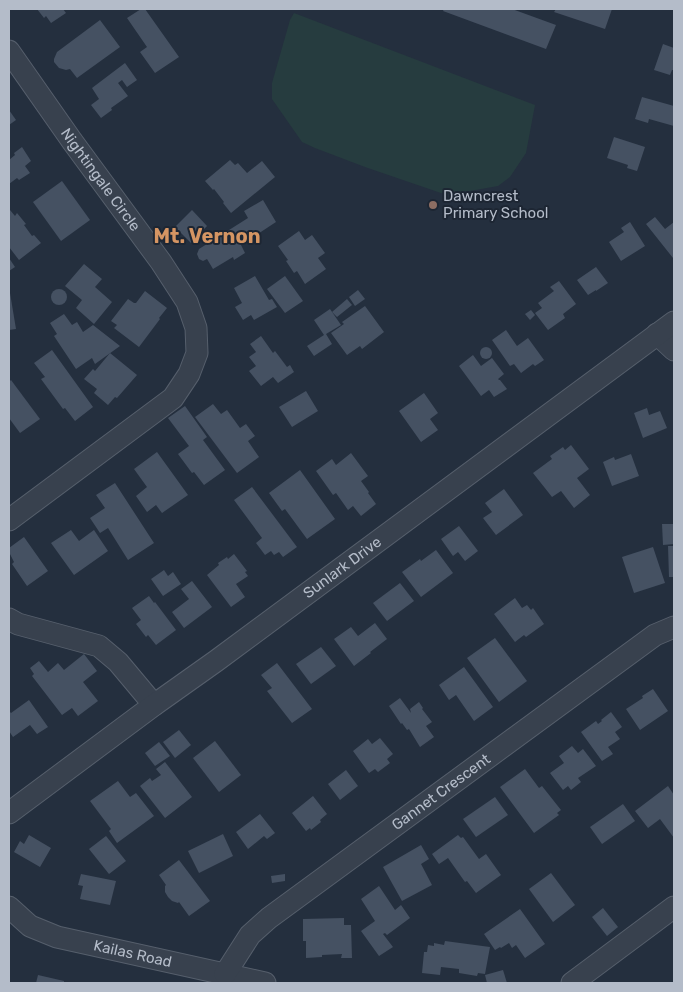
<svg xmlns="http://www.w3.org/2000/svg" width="683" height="992" viewBox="0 0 683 992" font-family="Rubik,sans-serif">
  <rect width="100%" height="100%" fill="#242f3e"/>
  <path fill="#263c3f" d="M294,13L535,105L526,153L510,177L498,186L470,191L441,193L365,167L315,148L302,142L272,99V83L290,20Z"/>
  <g fill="#455162">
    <path d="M37,9H63L66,13L51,23L46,16L44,18Z"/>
    <path d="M141,9H145L179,57L155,73L140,52L147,47L127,18Z"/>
    <path d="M444,9H512L556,25L546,49L443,11Z"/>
    <path d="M556,9H612L605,29L554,12Z"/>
    <path d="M100,20L120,47L77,78L70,69L66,70L59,68L54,62V59L57,52Z"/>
    <path d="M663,44L674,48V70H672L670,75L654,70Z"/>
    <path d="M125,63L137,80L127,87L122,80L118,83L128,96L111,108L112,110L101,118L91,105L99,99L92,88Z"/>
    <path d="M642,97L674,106V126L649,119L648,123L635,119Z"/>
    <path d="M9,110L16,120L9,125Z"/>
    <path d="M614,137L645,147L637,171L627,168L628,165L607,158Z"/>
    <path d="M22,147L31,161L25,166L30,173L19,180L17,178L9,184V160L15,155L14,153Z"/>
    <path d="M230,160L235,165L238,163L247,173L262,161L275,177L231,213L223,203L224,202L214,189L213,190L205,181Z"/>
    <path d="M62,181L90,220L61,241L33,202Z"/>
    <path d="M263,200L276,222L241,245L245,253L234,260L233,257L213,269L207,259L203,261L199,259L197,254L199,249L248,218L244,211Z"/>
    <path d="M10,210L15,216L17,213L26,224L24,225L32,236L34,235L41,243L19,260L9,247V211Z"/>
    <path d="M192,210L207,226L191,243L175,227Z"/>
    <path d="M655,217L665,229L674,222V256L673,258L646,224Z"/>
    <path d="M630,222L645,246L621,261L609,242L624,232L621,228Z"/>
    <path d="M299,231L305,240L312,235L325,253L318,258L326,269L305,284L297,271L294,273L286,261L288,260L278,246Z"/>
    <path d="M9,258L15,267L9,271Z"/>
    <path d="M84,264L102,279L95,287L112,302L94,324L76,308L82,300L65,286Z"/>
    <path d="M596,267L608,283L596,291V290L588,295L577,280Z"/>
    <path d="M255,276L269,300L272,299L277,307L254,320L251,315L243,320L235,307L242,303L234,288Z"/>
    <path d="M285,276L303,301L285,313L267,289Z"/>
    <path d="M559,281L576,304L563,314L565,318L548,330L535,313L542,308L538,303L554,291L550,287Z"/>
    <circle cx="59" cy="297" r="8"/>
    <path d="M358,290L365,299L355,306L349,297Z"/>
    <path d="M145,291L167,308L159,318L160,319L139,347L114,328L117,325L111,321L128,299L134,303H136Z"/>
    <path d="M10,293L16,329L9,330V294Z"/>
    <path d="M347,299L352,305L337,317L332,312Z"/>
    <path d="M365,306L384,332L362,349L360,346L347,355L331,333L344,324L342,322Z"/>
    <path d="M330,309L341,325L326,334L332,344L314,356L307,346L324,335L314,320Z"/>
    <path d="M531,310L535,315L530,320L525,314Z"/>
    <path d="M64,314L72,325L77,322L83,332L93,325L120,346L95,364L92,358L76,369L54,336L57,334L50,323Z"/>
    <path d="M506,330L517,346L528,338L544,360L535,366L533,364L521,373L514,364L510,366L492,340Z"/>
    <path d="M261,336L273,353L275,351L287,367L290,365L294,372L278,383L273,377L261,386L249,371L256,366L249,357L256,352L250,344Z"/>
    <circle cx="486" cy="353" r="6"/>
    <path d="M52,350L93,407L75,421L65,408L63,409L41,379L45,377L34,363Z"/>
    <path d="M110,353L137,375L117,398L115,397L108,405L94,393L97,389L84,379L93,369L95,371Z"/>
    <path d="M473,355L481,366L492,358L504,374L498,379L499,380H500L507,389L494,397L489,390L481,396L459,366Z"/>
    <path d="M11,380L40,419L20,433L9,418V382Z"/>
    <path d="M306,391L318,411L292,427L279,407Z"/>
    <path d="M424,393L438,413L430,419L438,430L421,442L399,411Z"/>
    <path d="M213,404L221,414L227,410L240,428L246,424L255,436L248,441L259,457L237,473L195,417Z"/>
    <path d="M185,406L207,437L203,440L225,470L204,485L194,472L192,473L178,454L189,446L168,418Z"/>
    <path d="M647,408L649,415L660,411L667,428L643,438L634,413Z"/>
    <path d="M571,445L589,469L577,478L590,495L574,508L561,491L552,497L533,473L552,459L550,456L563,447L565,450Z"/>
    <path d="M157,452L188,495L162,513L156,505L147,512L136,496L147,487L134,469Z"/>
    <path d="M351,453L368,476L361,481L369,492L368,493L376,504L361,516L353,506L348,510L336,493L333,495L316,471L332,459L336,465Z"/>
    <path d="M631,454L639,476L612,486L603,462L614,457L615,460Z"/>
    <path d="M300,470L335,519L307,539L285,509L282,511L269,493Z"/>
    <path d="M115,483L154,543L128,560L108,528L100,533L90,518L105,508L96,495Z"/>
    <path d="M252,487L297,547L283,557L279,552L274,555L271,551L265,555L256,543L262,538L234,500Z"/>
    <path d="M504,489L523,515L496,535L483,518L492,512L485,503Z"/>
    <path d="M662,524H674V544L663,545Z"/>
    <path d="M459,526L478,551L465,561L458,552L453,556L441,539Z"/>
    <path d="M71,530L79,541L94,530L108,551L74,575L51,543Z"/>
    <path d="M24,537L48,571L27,586L12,564L14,562L9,552V548Z"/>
    <path d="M668,546H674V577H669Z"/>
    <path d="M653,547L665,583L634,593L622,557Z"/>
    <path d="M436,550L453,573L421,597L402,572L420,559L421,561Z"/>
    <path d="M234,554L247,571L245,572L248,576L236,584L245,597L231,607L207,575L219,565L218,563L227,557L228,559Z"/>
    <path d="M164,570L168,576L173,572L181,584L163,596L151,579Z"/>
    <path d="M192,581L212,607L184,628L172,612L189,599L181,589Z"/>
    <path d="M400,583L414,601L387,621L373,603Z"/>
    <path d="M149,596L154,603L155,602L176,630L156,645L148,635L146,637L136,624L141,620L132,608Z"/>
    <path d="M515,598L522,608L527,605L531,610L533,608L544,624L526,637L524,635L515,642L494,614Z"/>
    <path d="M375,623L387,639L370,652L371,653L354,666L334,639L351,627L358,636Z"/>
    <path d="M495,638L527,681L499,702L467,658Z"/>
    <path d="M321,647L336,666L311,684L296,664Z"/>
    <path d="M84,654L97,671L83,682L98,701L78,716L72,708L62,715L32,676L34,674L30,668L39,661L48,672L58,663L64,670Z"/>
    <path d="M277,663L312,709L292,723L267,691L272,688L261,675Z"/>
    <path d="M464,667L493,707L474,721L456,695L449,700L439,685Z"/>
    <path d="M653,689L668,711L640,730L626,709L643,698L642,696Z"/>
    <path d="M400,698L411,713L410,709L419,702L423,708L422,709L432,722L426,726L434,737L420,747L409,729L407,730L402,723L401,724L389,706Z"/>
    <path d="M29,700L48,727L37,734L30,725L13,737L9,731V711L11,713Z"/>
    <path d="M611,712L622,727L615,732L620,739L608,747L613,754L602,761L581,732L596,721L598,724L602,721L601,720Z"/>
    <path d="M179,730L191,745L175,758L163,742Z"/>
    <path d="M380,738L393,754L387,759L390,763L378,772L375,769L369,773L353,751L368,739L372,744Z"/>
    <path d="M215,741L241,775L219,792L193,758Z"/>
    <path d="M159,742L170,756L155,766L145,753Z"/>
    <path d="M572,746L578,753L583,749L596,766L578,778L581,782L571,790L568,786L563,790L550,773L564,763L559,756Z"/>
    <path d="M165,762L192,797L165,818L140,786L150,778L152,781L161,775L156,769Z"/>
    <path d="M525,769L539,788L542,786L561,810L557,813L559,815L534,833L500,787Z"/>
    <path d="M346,770L358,786L340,800L328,784Z"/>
    <path d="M118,781L130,797L136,793L154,816L117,843L109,831L111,829L90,801Z"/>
    <path d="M668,786L674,795V838L660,819L648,828L635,811Z"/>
    <path d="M313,796L327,814L320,820L321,822L311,830L310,828L306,831L292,813Z"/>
    <path d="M495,797L508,815L476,837L463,819Z"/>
    <path d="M623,804L635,821L602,844L590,827Z"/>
    <path d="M260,814L275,833L267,839L264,836L248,849L236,832Z"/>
    <path d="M223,834L233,856L199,873L188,851Z"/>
    <path d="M29,835L51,848L40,867L14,852L20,841L24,844Z"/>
    <path d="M458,835L461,838L463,837L479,859L486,854L501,875L476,893L467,881L465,882L448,858L439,864L432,854Z"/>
    <path d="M106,836L126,861L109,874L89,849Z"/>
    <path d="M421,845L429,859L421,864L432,885L402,901L383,867Z"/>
    <path d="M179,860L210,901L189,916L179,902L178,903L172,901L168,897L165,892V886L166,885L159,875Z"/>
    <path d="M551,873L575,905L553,922L529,889Z"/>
    <path d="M81,874L116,881L110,905L80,899L83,886L78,885Z"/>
    <path d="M285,874V881L272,883L271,876Z"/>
    <path d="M379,886L395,910L401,905L410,918L387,935L385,933L383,934L393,947L379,956L361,931L375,921L361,899Z"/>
    <path d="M603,908L618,927L607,936L592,917Z"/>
    <path d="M520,909L545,944L525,958L516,945L512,948L509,943L501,948L500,947L495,950L484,934Z"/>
    <path d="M344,918V925H351L352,958H341L342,954L322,955V957L306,958V941H303V919Z"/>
    <path d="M445,941L490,947L485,974L478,973L477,976L459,973V969L441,967L440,975L422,973L424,952H427L428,945L434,946V943L444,945Z"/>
    <path d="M503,970L507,983H487L485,975Z"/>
    <path d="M38,975L64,981V983H36Z"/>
  </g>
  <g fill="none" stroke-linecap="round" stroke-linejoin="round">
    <g stroke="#565f6c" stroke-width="23">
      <g id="minor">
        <path id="s1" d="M9,51L72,141L161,262L187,302L196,328L197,353L189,374L173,398L9,520"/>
        <path d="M657,334L674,350"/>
        <path d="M9,619L18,624L99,646L118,662L154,705"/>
        <path id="s2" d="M9,813L154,705L216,661L674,322"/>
        <path id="s3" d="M9,907L30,926L57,937L265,983"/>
        <path id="s4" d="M225,974L250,935L269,918L655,635L674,627"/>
        <path d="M572,983L674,907"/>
      </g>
    </g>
    <use href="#minor" stroke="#38414e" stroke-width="21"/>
  </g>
  <circle fill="#8d6e63" stroke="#1d2633" stroke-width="2" cx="433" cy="205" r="5"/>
  <g text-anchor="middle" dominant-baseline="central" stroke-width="4" stroke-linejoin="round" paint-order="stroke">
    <g font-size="15" fill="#b4bcc9" stroke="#1d2633">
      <text stroke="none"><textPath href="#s1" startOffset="158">Nightingale Circle</textPath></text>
      <text stroke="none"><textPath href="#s2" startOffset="414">Sunlark Drive</textPath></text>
      <text stroke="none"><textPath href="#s4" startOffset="285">Gannet Crescent</textPath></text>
      <text stroke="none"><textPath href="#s3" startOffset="135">Kailas Road</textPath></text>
    </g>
    <g font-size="15" fill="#b4bcc9" stroke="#1d2633" text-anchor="start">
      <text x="443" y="196">Dawncrest<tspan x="443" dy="17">Primary School</tspan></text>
    </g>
    <g font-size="20" font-weight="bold" fill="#d59563" stroke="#1d2633">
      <text x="207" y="236">Mt. Vernon</text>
    </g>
  </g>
  <rect width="683" height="992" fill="none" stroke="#b4bcc9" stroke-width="20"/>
</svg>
